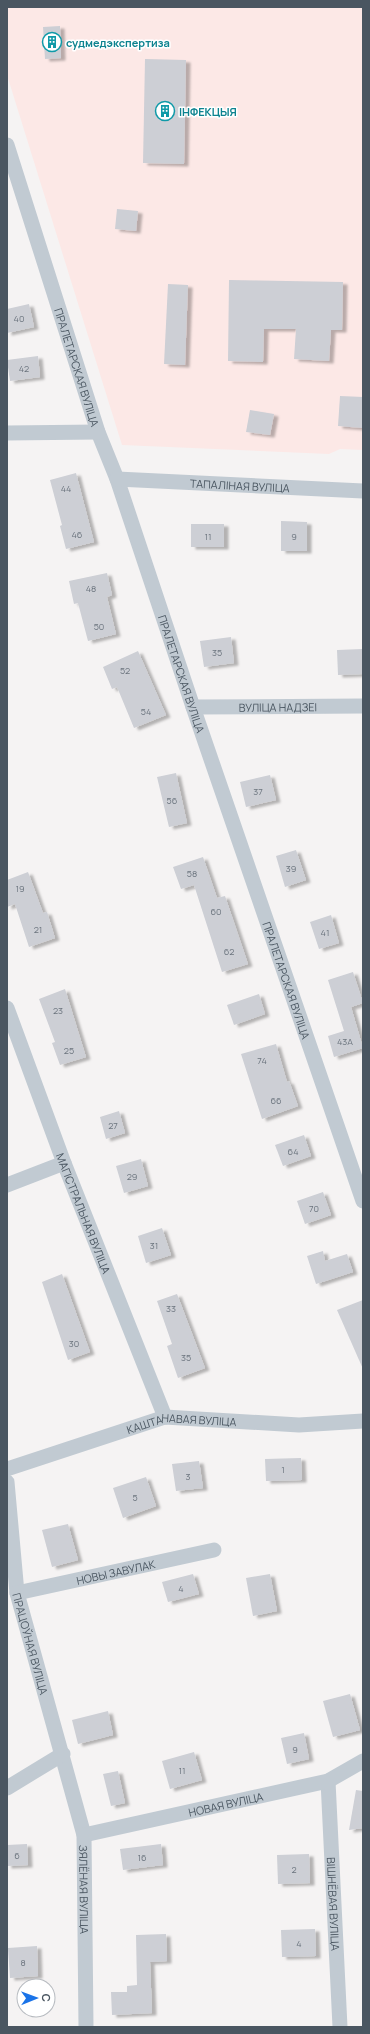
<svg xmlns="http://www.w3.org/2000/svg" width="370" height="2034" viewBox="0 0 370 2034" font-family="Manrope,sans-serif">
  <defs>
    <filter id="shadow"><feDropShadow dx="4.5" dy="2.5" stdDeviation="1" flood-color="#0004"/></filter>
  </defs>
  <rect width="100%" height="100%" fill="#f5f3f3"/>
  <path fill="#fce8e6" d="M7,7H363V450L340,449L329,454L122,445L7,75Z"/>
  <g fill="#cdcfd5" filter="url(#shadow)">
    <path d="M60,26L61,58L45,59L43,27Z"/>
    <path d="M145,59L186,60L184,164L143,163Z"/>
    <path d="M117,209L138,211L136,231L115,229Z"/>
    <path d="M229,280L343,282L342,330H331L329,361L294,359L296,329H264L263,362L228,361Z"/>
    <path d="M168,284L188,285L185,365L164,364Z"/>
    <path d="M29,304L34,327L7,333V309Z"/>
    <path d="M38,356L40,377L10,381L7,360Z"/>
    <path d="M340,396L363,397V428L338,426Z"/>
    <path d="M250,410L274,414L270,435L246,432Z"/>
    <path d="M76,473L94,542L66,549L60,526L62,525L50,480Z"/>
    <path d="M281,521L307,522V551H281Z"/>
    <rect x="191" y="524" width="33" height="23"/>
    <path d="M107,573L112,595L107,597L116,634L88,641L78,603L74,604L69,581Z"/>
    <path d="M231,637L234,663L204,667L200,641Z"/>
    <path d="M363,649V674L338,675L337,650Z"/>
    <path d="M138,651L166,715L134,728L117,687L112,689L103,667Z"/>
    <path d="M176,773L187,823L169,827L157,777Z"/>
    <path d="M270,775L276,800L246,807L240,782Z"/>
    <path d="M296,850L306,880L285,887L276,856Z"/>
    <path d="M203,857L217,898L225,896L248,964L222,972L194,885L181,889L173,867Z"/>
    <path d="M28,872L43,913L47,912L55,938L29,947L15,904L7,907V880Z"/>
    <path d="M331,915L339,943L319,949L310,922Z"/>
    <path d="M353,972L363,1003L351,1007L363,1048L334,1057L328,1036L344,1031L328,980Z"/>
    <path d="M65,989L86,1057L60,1065L52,1043L55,1042L39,999Z"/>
    <path d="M259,994L265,1014L234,1025L227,1005Z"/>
    <path d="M276,1044L287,1082L289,1081L298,1106L262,1119L241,1054Z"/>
    <path d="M119,1111L125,1133L106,1139L100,1117Z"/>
    <path d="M304,1135L311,1156L283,1166L275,1145Z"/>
    <path d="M141,1159L148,1186L124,1193L116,1166Z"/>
    <path d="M323,1192L331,1215L305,1224L297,1201Z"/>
    <path d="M162,1228L171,1255L146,1263L138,1236Z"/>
    <path d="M323,1251L325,1261L347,1254L353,1272L316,1284L307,1256Z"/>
    <path d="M62,1274L90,1352L68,1360L42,1282Z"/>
    <path d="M177,1294L205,1368L178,1378L167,1346L172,1344L157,1301Z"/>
    <path d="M363,1300V1369L337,1310Z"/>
    <path d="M301,1458L302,1480L266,1481L265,1459Z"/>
    <path d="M199,1461L203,1488L176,1491L172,1464Z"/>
    <path d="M146,1477L156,1506L123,1518L113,1488Z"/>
    <path d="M68,1524L78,1560L52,1567L42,1530Z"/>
    <path d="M193,1574L199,1594L168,1602L162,1582Z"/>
    <path d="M270,1574L277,1611L253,1616L246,1578Z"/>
    <path d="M350,1694L360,1730L333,1737L323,1701Z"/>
    <path d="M108,1711L113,1735L78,1744L72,1720Z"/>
    <path d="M304,1733L309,1759L287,1764L281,1738Z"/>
    <path d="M194,1752L202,1780L170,1789L162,1761Z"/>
    <path d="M118,1771L125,1803L111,1806L103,1774Z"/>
    <path d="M356,1790L363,1791V1828L349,1830Z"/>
    <path d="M27,1844L28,1865L7,1866V1845Z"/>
    <path d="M161,1844L163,1865L123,1870L120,1849Z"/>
    <path d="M309,1854L310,1883L278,1884L277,1855Z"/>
    <path d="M315,1929L316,1956L282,1957L281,1930Z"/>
    <path d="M166,1934L167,1961L150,1962L152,2013L112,2015L111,1992H127V1986L137,1985L136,1935Z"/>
    <path d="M37,1946L38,1976L10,1978L8,1948Z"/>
  </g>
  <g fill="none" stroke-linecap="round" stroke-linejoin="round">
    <g stroke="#c1cad2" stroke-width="15">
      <path id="s1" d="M7,145L98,432L117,479L193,707L363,1201"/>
      <path d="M7,433L98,432"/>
      <path id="s2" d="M117,479L363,491"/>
      <path id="s3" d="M193,707L363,706"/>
      <path id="s4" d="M7,1008L64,1163L165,1417"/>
      <path d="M7,1185L64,1163"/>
      <path id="s5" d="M7,1469L165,1417L299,1425L363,1421"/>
      <path id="s6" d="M7,1482L17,1593L84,1835L86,2027"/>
      <path id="s7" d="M17,1593L214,1550"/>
      <path id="s8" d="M328,1781L340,2027"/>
      <path d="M7,1788L63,1754"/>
      <path id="s9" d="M84,1835L328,1781L363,1761"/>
    </g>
  </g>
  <defs>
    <g id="building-ring" transform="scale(1)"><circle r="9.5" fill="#fff" stroke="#0f9aa8" stroke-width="1.5"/><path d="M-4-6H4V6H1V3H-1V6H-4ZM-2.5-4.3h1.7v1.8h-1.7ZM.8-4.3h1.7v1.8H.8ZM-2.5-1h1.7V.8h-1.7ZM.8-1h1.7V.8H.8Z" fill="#0f9aa8"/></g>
  </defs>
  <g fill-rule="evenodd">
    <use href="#building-ring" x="52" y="42"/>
    <use href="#building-ring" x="165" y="111"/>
  </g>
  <g text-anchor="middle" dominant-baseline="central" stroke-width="3" stroke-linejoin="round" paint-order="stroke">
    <g font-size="9" fill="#6b747e">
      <text x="19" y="318">40</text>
      <text x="24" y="368">42</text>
      <text x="66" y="488">44</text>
      <text x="77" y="534">46</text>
      <text x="208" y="536">11</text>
      <text x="294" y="536">9</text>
      <text x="91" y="588">48</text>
      <text x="99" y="626">50</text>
      <text x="217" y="652">35</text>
      <text x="125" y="670">52</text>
      <text x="146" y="711">54</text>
      <text x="258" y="791">37</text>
      <text x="172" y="800">56</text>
      <text x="291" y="868">39</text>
      <text x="192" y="873">58</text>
      <text x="20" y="888">19</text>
      <text x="216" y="911">60</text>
      <text x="38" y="929">21</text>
      <text x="325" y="932">41</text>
      <text x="229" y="951">62</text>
      <text x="58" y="1010">23</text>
      <text x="345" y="1041">43А</text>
      <text x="69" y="1050">25</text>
      <text x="262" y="1060">74</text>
      <text x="276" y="1100">66</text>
      <text x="113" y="1125">27</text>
      <text x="293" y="1151">64</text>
      <text x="132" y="1176">29</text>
      <text x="314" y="1208">70</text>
      <text x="154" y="1245">31</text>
      <text x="171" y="1308">33</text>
      <text x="74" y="1343">30</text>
      <text x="186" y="1357">35</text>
      <text x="283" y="1469">1</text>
      <text x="188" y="1476">3</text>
      <text x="135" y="1497">5</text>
      <text x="181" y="1588">4</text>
      <text x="295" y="1749">9</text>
      <text x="182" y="1770">11</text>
      <text x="17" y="1855">6</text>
      <text x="142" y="1857">16</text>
      <text x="294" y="1869">2</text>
      <text x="299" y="1943">4</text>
      <text x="23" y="1962">8</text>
    </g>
    <g font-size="11" font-weight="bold" fill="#0d838f" stroke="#fff" text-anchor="start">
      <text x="66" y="42">судмедэкспертиза</text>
      <text x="179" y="111">ІНФЕКЦЫЯ</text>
    </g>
    <g font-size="11" fill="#4a5661" stroke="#fff">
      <text stroke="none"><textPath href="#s1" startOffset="233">ПРАЛЕТАРСКАЯ ВУЛІЦА</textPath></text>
      <text stroke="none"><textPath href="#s2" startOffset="123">ТАПАЛІНАЯ ВУЛІЦА</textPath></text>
      <text stroke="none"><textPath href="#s1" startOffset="557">ПРАЛЕТАРСКАЯ ВУЛІЦА</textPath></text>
      <text stroke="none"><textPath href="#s3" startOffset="85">ВУЛІЦА НАДЗЕІ</textPath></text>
      <text stroke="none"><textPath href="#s1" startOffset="881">ПРАЛЕТАРСКАЯ ВУЛІЦА</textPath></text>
      <text stroke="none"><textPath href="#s4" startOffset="219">МАГІСТРАЛЬНАЯ ВУЛІЦА</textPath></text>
      <text stroke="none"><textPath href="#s5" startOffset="182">КАШТАНАВАЯ ВУЛІЦА</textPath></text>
      <text stroke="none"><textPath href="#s7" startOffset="101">НОВЫ ЗАВУЛАК</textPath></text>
      <text stroke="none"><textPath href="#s6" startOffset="164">ПРАЦОЎНАЯ ВУЛІЦА</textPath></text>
      <text stroke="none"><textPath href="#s9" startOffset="145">НОВАЯ ВУЛІЦА</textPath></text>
      <text stroke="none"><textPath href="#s6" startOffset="417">ЗЯЛЁНАЯ ВУЛІЦА</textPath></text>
      <text stroke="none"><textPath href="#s8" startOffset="123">ВІШНЁВАЯ ВУЛІЦА</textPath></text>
    </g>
  </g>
  <rect width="370" height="2034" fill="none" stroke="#4a5661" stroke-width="16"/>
  <g transform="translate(36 1998) rotate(89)"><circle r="19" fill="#ffffff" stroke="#b7bbc0"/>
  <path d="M0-3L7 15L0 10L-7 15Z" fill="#1a73e8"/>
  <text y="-6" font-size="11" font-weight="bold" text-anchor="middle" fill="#4a5661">С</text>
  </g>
</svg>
